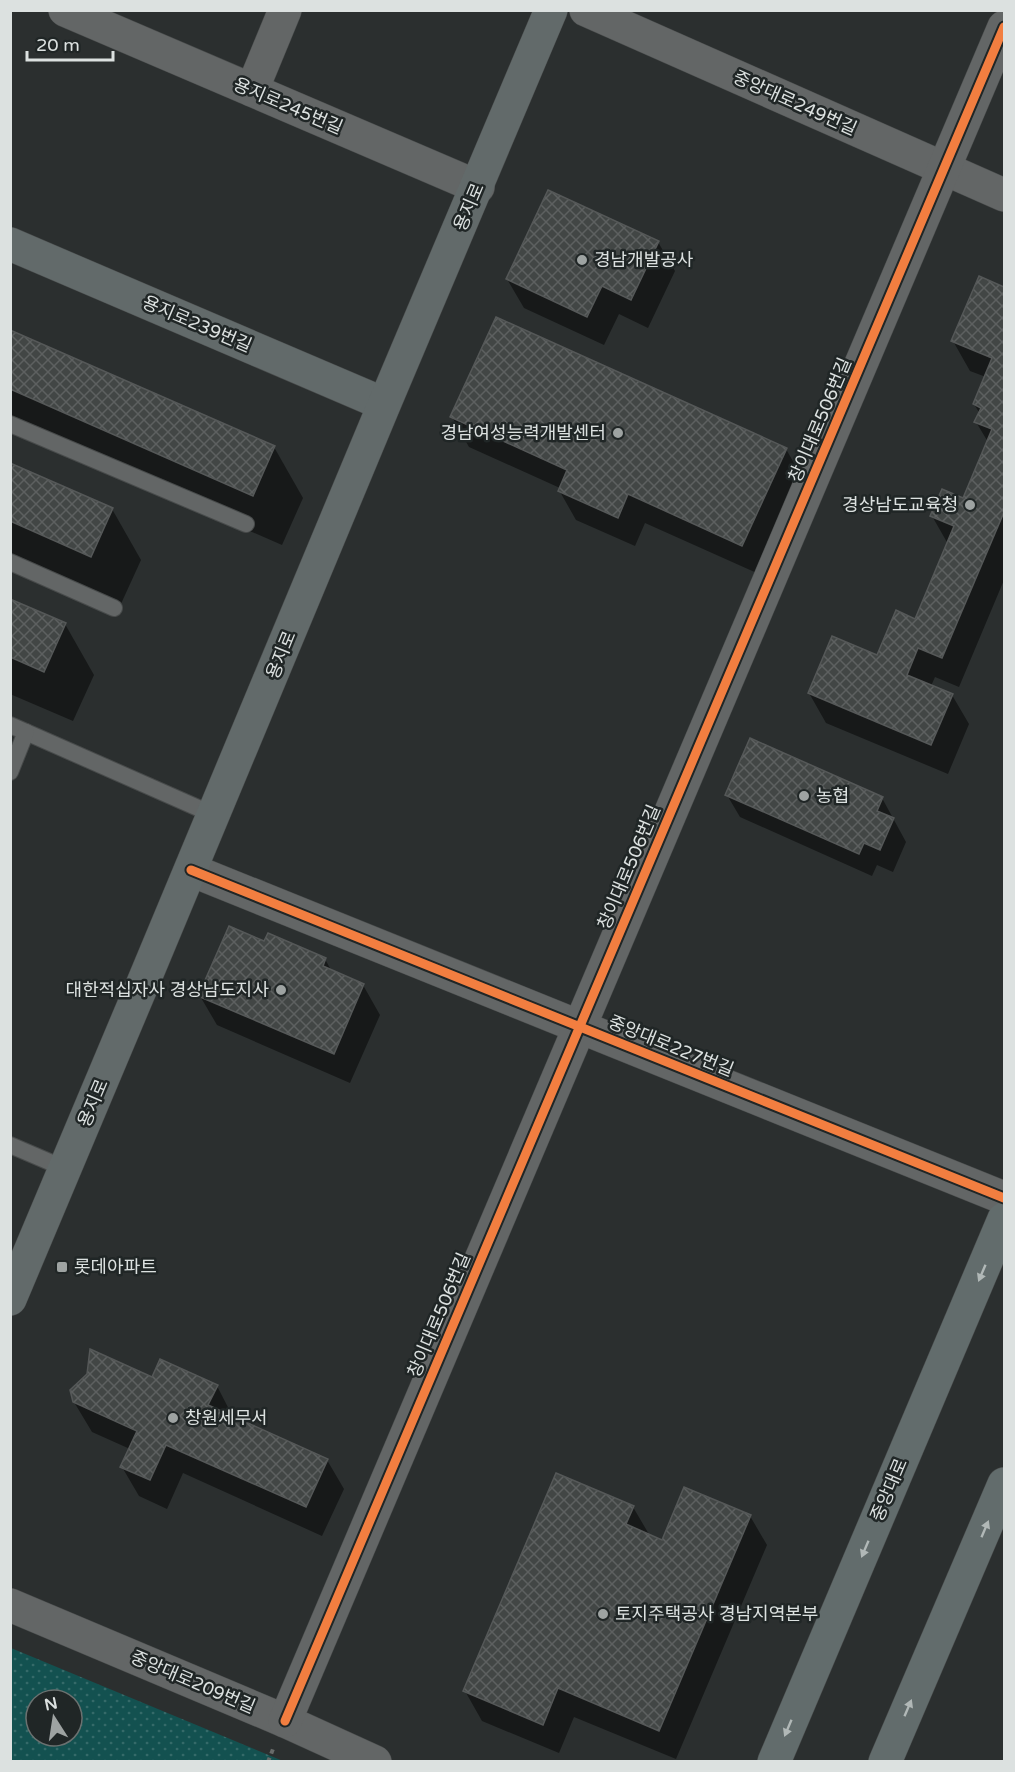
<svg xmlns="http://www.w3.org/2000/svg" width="1015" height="1772" viewBox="0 0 1015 1772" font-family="'Varela Round','Noto Sans KR',sans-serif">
  <defs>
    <pattern id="green-dots" width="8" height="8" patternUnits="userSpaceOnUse" patternTransform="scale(1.5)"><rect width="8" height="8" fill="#135150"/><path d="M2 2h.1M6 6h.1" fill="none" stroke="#356a69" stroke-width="1.8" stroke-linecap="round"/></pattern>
    <pattern id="building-cross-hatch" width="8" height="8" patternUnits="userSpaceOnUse" patternTransform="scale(1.5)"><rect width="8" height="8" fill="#424645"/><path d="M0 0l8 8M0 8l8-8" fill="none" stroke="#5d6060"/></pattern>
  </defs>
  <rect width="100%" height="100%" fill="#2b2f2f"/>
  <path fill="url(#green-dots)" fill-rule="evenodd" d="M11,1648L283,1761H11ZM36,1700H72V1736H36Z"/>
  <g fill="#0007">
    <path d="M658,242L675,271L648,328L619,314L604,345L524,308L507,279Z"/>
    <path d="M980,278L1004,288V580L959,687L935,677L931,686L952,695L969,724L948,774L826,723L809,693L878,657L915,621L948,544L932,516L963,500L988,442L976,422L980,414L974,404L986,377L970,371L953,341Z"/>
    <path d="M10,332L274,447L303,498L282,545L10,426Z"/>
    <path d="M452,417L786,449L803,479L759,574L645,523L635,546L576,520L559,490L560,488L469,447Z"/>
    <path d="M10,464L112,509L141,560L120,606L10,558Z"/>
    <path d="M10,600L65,624L94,675L73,721L10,694Z"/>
    <path d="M727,795L882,798L906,842L893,872L877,865L872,876L740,817Z"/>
    <path d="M265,943L325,959L332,972L363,985L380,1015L350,1083L217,1025L200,996Z"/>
    <path d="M152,1379L217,1386L233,1417L327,1460L344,1489L322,1536L183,1473L167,1509L139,1496L122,1467L130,1449L92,1432L74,1402Z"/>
    <path d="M633,1507L650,1536L663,1541L750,1516L767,1545L676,1759L574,1717L559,1753L482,1721L465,1691Z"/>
  </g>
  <g fill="url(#building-cross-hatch)" stroke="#555858" stroke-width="1.5">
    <path d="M548,190L659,241L631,300L602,286L587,317L506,279Z"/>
    <path d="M979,276L1004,287V512L942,658L918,648L907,675L953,694L931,745L808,693L832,636L877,655L896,610L915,619L954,526L930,516L942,489L963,498L992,429L974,422L981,408L973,404L992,358L951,341Z"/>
    <path d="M496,317L787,448L742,546L628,494L618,518L558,491L567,470L450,417Z"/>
    <path d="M10,330L275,446L253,496L10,389Z"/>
    <path d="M10,463L113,508L91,557L10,521Z"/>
    <path d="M10,599L66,623L44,672L10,657Z"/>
    <path d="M750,738L883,797L877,811L894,818L880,850L864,843L859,854L725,795Z"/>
    <path d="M229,926L264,941L268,933L326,958L323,966L364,984L334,1054L198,996Z"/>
    <path d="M90,1349L152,1377L160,1359L218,1385L208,1405L328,1459L306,1507L166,1445L150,1480L120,1467L137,1431L73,1402L70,1390L87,1374Z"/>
    <path d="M556,1473L634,1506L626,1524L662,1540L684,1487L751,1515L659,1731L558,1688L543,1725L463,1691Z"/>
  </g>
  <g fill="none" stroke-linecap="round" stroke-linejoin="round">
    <g stroke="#484b4b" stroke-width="18">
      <g id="lane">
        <path d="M10,424L246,524"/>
        <path d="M10,562L114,608"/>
        <path d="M10,725L214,815"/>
        <path d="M10,772L26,732"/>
        <path d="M10,1145L66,1169"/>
      </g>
    </g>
    <g stroke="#484b4b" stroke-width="34">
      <g id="street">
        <path d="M65,10L478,187"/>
        <path d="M586,10L1004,195"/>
        <path d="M252,90L285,10"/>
        <path d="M191,870L1004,1198"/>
        <path d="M10,1605L285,1721L375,1762"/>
        <path d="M285,1721L1004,27"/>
      </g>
    </g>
    <g stroke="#484b4b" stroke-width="34">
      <g id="secondary">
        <path d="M10,244L384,404"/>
        <path d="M10,1299C137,1002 258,702 384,405C439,273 496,142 551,10"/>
      </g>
    </g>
    <g stroke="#484b4b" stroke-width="34">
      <g id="primary">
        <path d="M774,1762L1004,1219"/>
        <path d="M885,1762L1004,1484"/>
      </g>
    </g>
    <path stroke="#686b6a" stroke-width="4" stroke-dasharray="4.5 4.5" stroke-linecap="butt" d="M268,1762L273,1749"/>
    <use href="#lane" stroke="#636666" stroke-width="16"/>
    <use href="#street" stroke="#636666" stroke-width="33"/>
    <use href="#secondary" stroke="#626a6a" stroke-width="33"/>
    <use href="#primary" stroke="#626c6c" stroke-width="33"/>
    <g stroke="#202626" stroke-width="13">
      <g id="cycleway">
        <path d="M191,870L1004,1198"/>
        <path d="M285,1721L1004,27"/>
      </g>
    </g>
    <use href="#cycleway" stroke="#f27e40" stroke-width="9"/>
  </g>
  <defs><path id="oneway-solid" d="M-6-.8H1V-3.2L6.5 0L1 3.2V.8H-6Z" transform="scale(1.5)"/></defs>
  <g fill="#b1b8b7">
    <use href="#oneway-solid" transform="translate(982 1273) rotate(113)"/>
    <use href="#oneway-solid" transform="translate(985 1529) rotate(-67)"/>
    <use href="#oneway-solid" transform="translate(865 1549) rotate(113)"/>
    <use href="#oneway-solid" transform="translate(908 1708) rotate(-67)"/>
    <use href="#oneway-solid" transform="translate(788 1728) rotate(113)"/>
  </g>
  <g fill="#9ea3a2" stroke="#202626" stroke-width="2">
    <circle cx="582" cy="260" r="6"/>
    <circle cx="618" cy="433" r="6"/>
    <circle cx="970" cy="505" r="6"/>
    <circle cx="804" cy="796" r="6"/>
    <circle cx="281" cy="990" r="6"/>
    <rect x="56" y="1261" width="12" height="12" rx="3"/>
    <circle cx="173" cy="1418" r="6"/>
    <circle cx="603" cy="1614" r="6"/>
  </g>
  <g text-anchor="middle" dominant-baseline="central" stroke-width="5" stroke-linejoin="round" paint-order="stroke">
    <g font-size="18" fill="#dce1e0" stroke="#202626">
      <text transform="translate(795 103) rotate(24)">중앙대로249번길</text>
      <text transform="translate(288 106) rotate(23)">용지로245번길</text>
      <text transform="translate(469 207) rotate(-67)">용지로</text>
      <text transform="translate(197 324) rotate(23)">용지로239번길</text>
      <text transform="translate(820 420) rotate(-67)">창이대로506번길</text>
      <text transform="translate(281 655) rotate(-68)">용지로</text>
      <text transform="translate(629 867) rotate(-67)">창이대로506번길</text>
      <text transform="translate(671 1046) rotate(22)">중앙대로227번길</text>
      <text transform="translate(93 1103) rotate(-67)">용지로</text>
      <text transform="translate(439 1315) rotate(-67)">창이대로506번길</text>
      <text transform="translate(889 1490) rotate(-67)">중앙대로</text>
      <text transform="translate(193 1682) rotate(23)">중앙대로209번길</text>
    </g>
    <g font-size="18" fill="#dce1e0" stroke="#202626" text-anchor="start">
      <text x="594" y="260">경남개발공사</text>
      <text x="606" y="433" text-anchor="end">경남여성능력개발센터</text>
      <text x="958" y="505" text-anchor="end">경상남도교육청</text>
      <text x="816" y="796">농협</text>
      <text x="269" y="990" text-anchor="end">대한적십자사 경상남도지사</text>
      <text x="74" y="1267">롯데아파트</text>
      <text x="185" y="1418">창원세무서</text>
      <text x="615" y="1614">토지주택공사 경남지역본부</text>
    </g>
  </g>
  <rect width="1015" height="1772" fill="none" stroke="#dce1e0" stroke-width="24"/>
  <g transform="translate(54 1718) rotate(348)"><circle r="28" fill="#202626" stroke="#6b7170" stroke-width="1.5"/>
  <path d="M0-4.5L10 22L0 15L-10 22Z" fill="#9ea3a2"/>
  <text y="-9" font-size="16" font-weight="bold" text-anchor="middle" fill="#dce1e0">N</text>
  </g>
  <path d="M27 51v9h86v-9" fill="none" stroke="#dce1e0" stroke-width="3"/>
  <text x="36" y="51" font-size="18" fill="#dce1e0" stroke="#202626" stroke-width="4.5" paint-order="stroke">20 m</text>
</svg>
